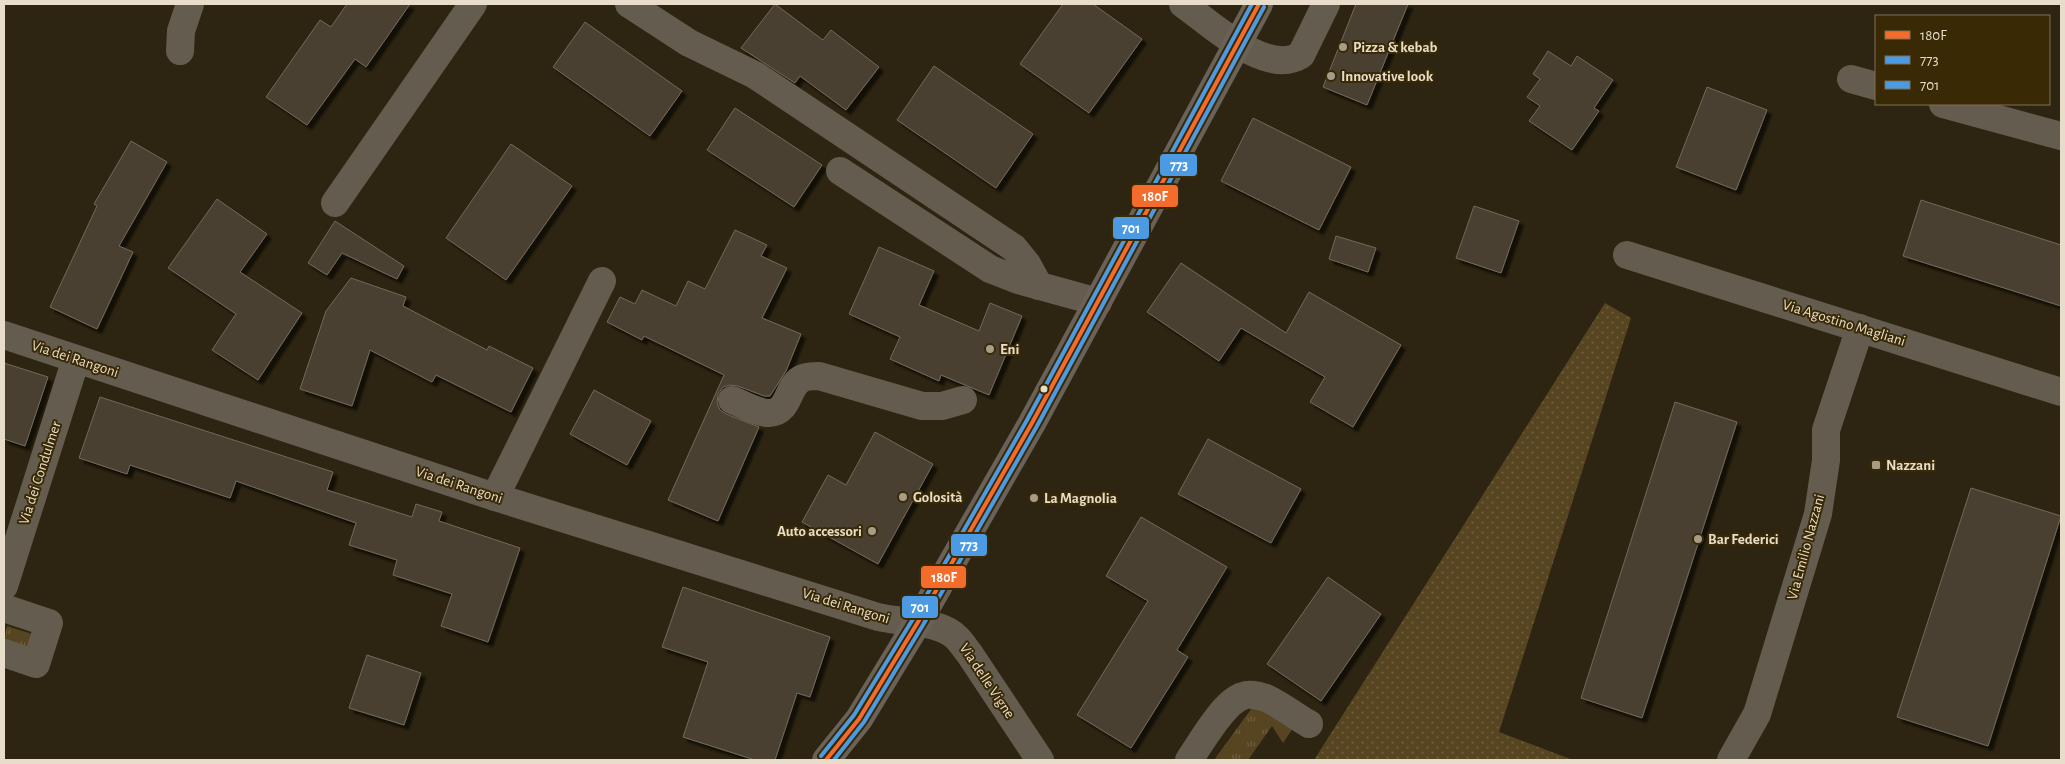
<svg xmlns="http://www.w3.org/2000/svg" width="2065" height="764" viewBox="0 0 2065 764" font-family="'Alegreya Sans',sans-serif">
  <defs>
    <pattern id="grass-tufts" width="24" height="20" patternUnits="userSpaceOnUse" patternTransform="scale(1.25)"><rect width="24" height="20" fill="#574521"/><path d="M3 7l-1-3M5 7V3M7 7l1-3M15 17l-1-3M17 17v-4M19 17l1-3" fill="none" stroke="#6f5f40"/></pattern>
    <pattern id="garden-dots" width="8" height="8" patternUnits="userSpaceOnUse" patternTransform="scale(1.25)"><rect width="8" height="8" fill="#574521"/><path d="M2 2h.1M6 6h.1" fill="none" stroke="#6f5f40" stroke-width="1.8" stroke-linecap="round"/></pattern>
    <filter id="shadow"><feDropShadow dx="4.5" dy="4.5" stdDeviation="1" flood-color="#0009"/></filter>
  </defs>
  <rect width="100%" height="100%" fill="#2d2511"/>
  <g fill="url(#grass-tufts)">
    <path d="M7,626L35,635L30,650L4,641Z"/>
    <path d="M1254,705L1293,728L1283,743L1272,726L1248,760H1214Z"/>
  </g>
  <path fill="url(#garden-dots)" d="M1605,303L1631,318L1499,732L1573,760H1314Z"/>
  <g fill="#4a4033" stroke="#72695a" filter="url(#shadow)">
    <path d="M347,4H410L366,67L355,59L307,125L266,97L320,20L331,27Z"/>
    <path d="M775,4L823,40L831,30L879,67L846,110L800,76L795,83L741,48Z"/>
    <path d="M1063,4H1093L1142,39L1089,113L1020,64Z"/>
    <path d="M1356,4H1408L1367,105L1323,87Z"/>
    <path d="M585,22L682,91L650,136L553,67Z"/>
    <path d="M1548,51L1571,66L1577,56L1613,80L1594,108L1599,111L1572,150L1529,121L1540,106L1527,97L1540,79L1533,74Z"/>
    <path d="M934,66L1033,134L996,188L897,120Z"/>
    <path d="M1707,87L1767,110L1736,190L1676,167Z"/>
    <path d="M735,108L822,165L794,207L707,150Z"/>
    <path d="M1253,118L1351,167L1319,230L1221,181Z"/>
    <path d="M131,141L167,162L119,246L133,252L97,329L50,307L97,206L94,204Z"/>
    <path d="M511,144L572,186L506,280L446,238Z"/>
    <path d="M217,199L267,234L240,272L302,313L258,380L212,350L236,314L168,268Z"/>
    <path d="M1921,200L2061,245V306L1903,256Z"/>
    <path d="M1474,206L1519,221L1501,273L1456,258Z"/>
    <path d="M335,221L404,266L397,279L342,253L327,275L308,263Z"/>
    <path d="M735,230L767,245L761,256L787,268L762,318L801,334L786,371L770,396H764L738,386L730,385L723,387L718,394L717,403L720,410L726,414L759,427L718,521L668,500L724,375L644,336L642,340L607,322L620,297L635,304L642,290L676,306L688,281L705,289Z"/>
    <path d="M1336,236L1376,248L1368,272L1329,259Z"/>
    <path d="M879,247L934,271L919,305L979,331L990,303L1022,316L989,395L941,375L939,381L890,359L900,337L849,314Z"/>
    <path d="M1181,263L1286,333L1309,292L1401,345L1353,427L1310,402L1325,377L1241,328L1219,361L1147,312Z"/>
    <path d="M351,278L406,297L403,306L487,350L489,346L533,368L511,412L436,375L432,382L370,350L352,406L300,389L326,311Z"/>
    <path d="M4,363L48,377L25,446L4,439Z"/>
    <path d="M594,390L651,421L627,465L570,434Z"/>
    <path d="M100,397L333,472L327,490L412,517L416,504L442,512L439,521L520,548L488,642L441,626L452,594L393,575L397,560L349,545L356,523L236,481L230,498L130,465L127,474L79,458Z"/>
    <path d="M1675,402L1737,422L1642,718L1581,698Z"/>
    <path d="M875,432L933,464L878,564L802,522L828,475L846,485Z"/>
    <path d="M1208,439L1301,489L1271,543L1178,494Z"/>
    <path d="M1971,488L2061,516L1988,746L1897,717Z"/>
    <path d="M1141,517L1227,567L1177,650L1188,657L1131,748L1077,715L1148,601L1106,576Z"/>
    <path d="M1328,577L1381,614L1321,701L1267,664Z"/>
    <path d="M683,587L830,637L810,697L797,693L775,760H755L683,737L708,662L662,647Z"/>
    <path d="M367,655L421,673L404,725L349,708Z"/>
  </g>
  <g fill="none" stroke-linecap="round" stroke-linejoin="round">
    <g stroke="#645d4f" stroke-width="28">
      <path d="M629,4L689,43L755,75L1014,248L1027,264L1039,286"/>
      <path d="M1183,4C1210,23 1266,77 1301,55L1326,4"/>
      <path d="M180,51L181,31L190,4"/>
      <path d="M1851,79L1876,86"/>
      <path d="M1943,104L2061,136"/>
      <path d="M840,171L990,269L1018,280L1098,302"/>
      <path d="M335,203L473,4"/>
      <path d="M1627,255L2061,392"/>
      <path d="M4,335L495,497L878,617C902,623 940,620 957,638C961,642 965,648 969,653L1040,760"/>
      <path d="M732,400C743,404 757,413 769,413C791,412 786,385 803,378C808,376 814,376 819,376L922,406H942L963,400"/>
      <path d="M495,497L602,281"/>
      <path d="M4,586L76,359"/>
      <path d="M4,608L49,623L36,664L4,653"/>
      <path d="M1189,760C1201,743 1223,702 1243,696C1250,693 1259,696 1266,698C1280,704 1295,716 1309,724"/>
      <path d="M1731,760L1757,714L1818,514L1826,460V430L1860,328"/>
    </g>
    <path stroke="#6a6259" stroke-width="28" d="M826,760L859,719L918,622L1032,423L1259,4"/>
    <g stroke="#392905" stroke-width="8">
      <path id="bus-1" d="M826,760L859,719L918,622L1032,423L1259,4"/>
    </g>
    <g stroke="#392905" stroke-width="8">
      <path id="bus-2" d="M834,760L864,722L923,625L1037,426L1264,7"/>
    </g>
    <g stroke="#392905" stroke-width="8">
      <path id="bus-3" d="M821,756L854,715L913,619L1027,420L1252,4"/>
    </g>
    <use href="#bus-1" stroke="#f36c2b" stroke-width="4"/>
    <use href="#bus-2" stroke="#4c9ae2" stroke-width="4"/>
    <use href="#bus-3" stroke="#4c9ae2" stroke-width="4"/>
  </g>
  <g fill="#a69d89" stroke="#392905" stroke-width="2">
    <circle cx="1343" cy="47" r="5"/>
    <circle cx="1331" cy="76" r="5"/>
    <circle cx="990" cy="349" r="5"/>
    <rect x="1871" y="460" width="10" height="10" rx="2.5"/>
    <circle cx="903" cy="497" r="5"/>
    <circle cx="1034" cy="498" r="5"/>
    <circle cx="872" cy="531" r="5"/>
    <circle cx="1698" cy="539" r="5"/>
  </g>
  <circle fill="#e7ddca" stroke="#392905" stroke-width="2" cx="1044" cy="389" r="4.5"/>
  <g text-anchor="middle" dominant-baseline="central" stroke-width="4" stroke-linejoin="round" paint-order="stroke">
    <g font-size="15" font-weight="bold" fill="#e7ddca" stroke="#392905" text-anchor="start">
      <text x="1353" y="47">Pizza &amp; kebab</text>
      <text x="1341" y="76">Innovative look</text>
      <text x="1000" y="349">Eni</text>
      <text x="1886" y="465">Nazzani</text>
      <text x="913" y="497">Golosità</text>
      <text x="1044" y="498">La Magnolia</text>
      <text x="862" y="531" text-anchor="end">Auto accessori</text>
      <text x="1708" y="539">Bar Federici</text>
    </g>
    <g font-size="15" fill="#e7ddca" stroke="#392905">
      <text transform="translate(1844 323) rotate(17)">Via Agostino Magliani</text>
      <text transform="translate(75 359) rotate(18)">Via dei Rangoni</text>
      <text transform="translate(40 473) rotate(-72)">Via dei Condulmer</text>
      <text transform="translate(459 485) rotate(18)">Via dei Rangoni</text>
      <text transform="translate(1806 547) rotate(-75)">Via Emilio Nazzani</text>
      <text transform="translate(846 606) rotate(17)">Via dei Rangoni</text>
      <text transform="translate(987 681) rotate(56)">Via delle Vigne</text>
    </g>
  </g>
  <g stroke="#392905" stroke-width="2">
    <rect x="1159" y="153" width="39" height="24" rx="5" fill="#4c9ae2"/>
    <rect x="1131" y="184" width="48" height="24" rx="5" fill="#f36c2b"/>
    <rect x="1112" y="216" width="38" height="24" rx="5" fill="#4c9ae2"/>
    <rect x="950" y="533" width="38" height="24" rx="5" fill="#4c9ae2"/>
    <rect x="920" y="565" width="47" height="24" rx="5" fill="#f36c2b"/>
    <rect x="901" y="595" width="38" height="24" rx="5" fill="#4c9ae2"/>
  </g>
  <g font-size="14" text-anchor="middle" font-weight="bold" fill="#fff">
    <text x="1179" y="170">773</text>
    <text x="1155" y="201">180F</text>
    <text x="1131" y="233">701</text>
    <text x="969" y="550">773</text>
    <text x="944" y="582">180F</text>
    <text x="920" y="612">701</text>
  </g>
  <rect width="2065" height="764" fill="none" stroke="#e7ddca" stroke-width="10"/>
  <rect x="1875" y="15" width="175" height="90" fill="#392905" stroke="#7f7154"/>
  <rect x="1885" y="31" width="25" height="8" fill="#f36c2b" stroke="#7f7154"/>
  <text x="1920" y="40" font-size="15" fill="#e7ddca">180F</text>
  <rect x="1885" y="56" width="25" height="8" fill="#4c9ae2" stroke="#7f7154"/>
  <text x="1920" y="65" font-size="15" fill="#e7ddca">773</text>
  <rect x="1885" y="81" width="25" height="8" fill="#4c9ae2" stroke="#7f7154"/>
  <text x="1920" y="90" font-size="15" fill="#e7ddca">701</text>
</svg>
